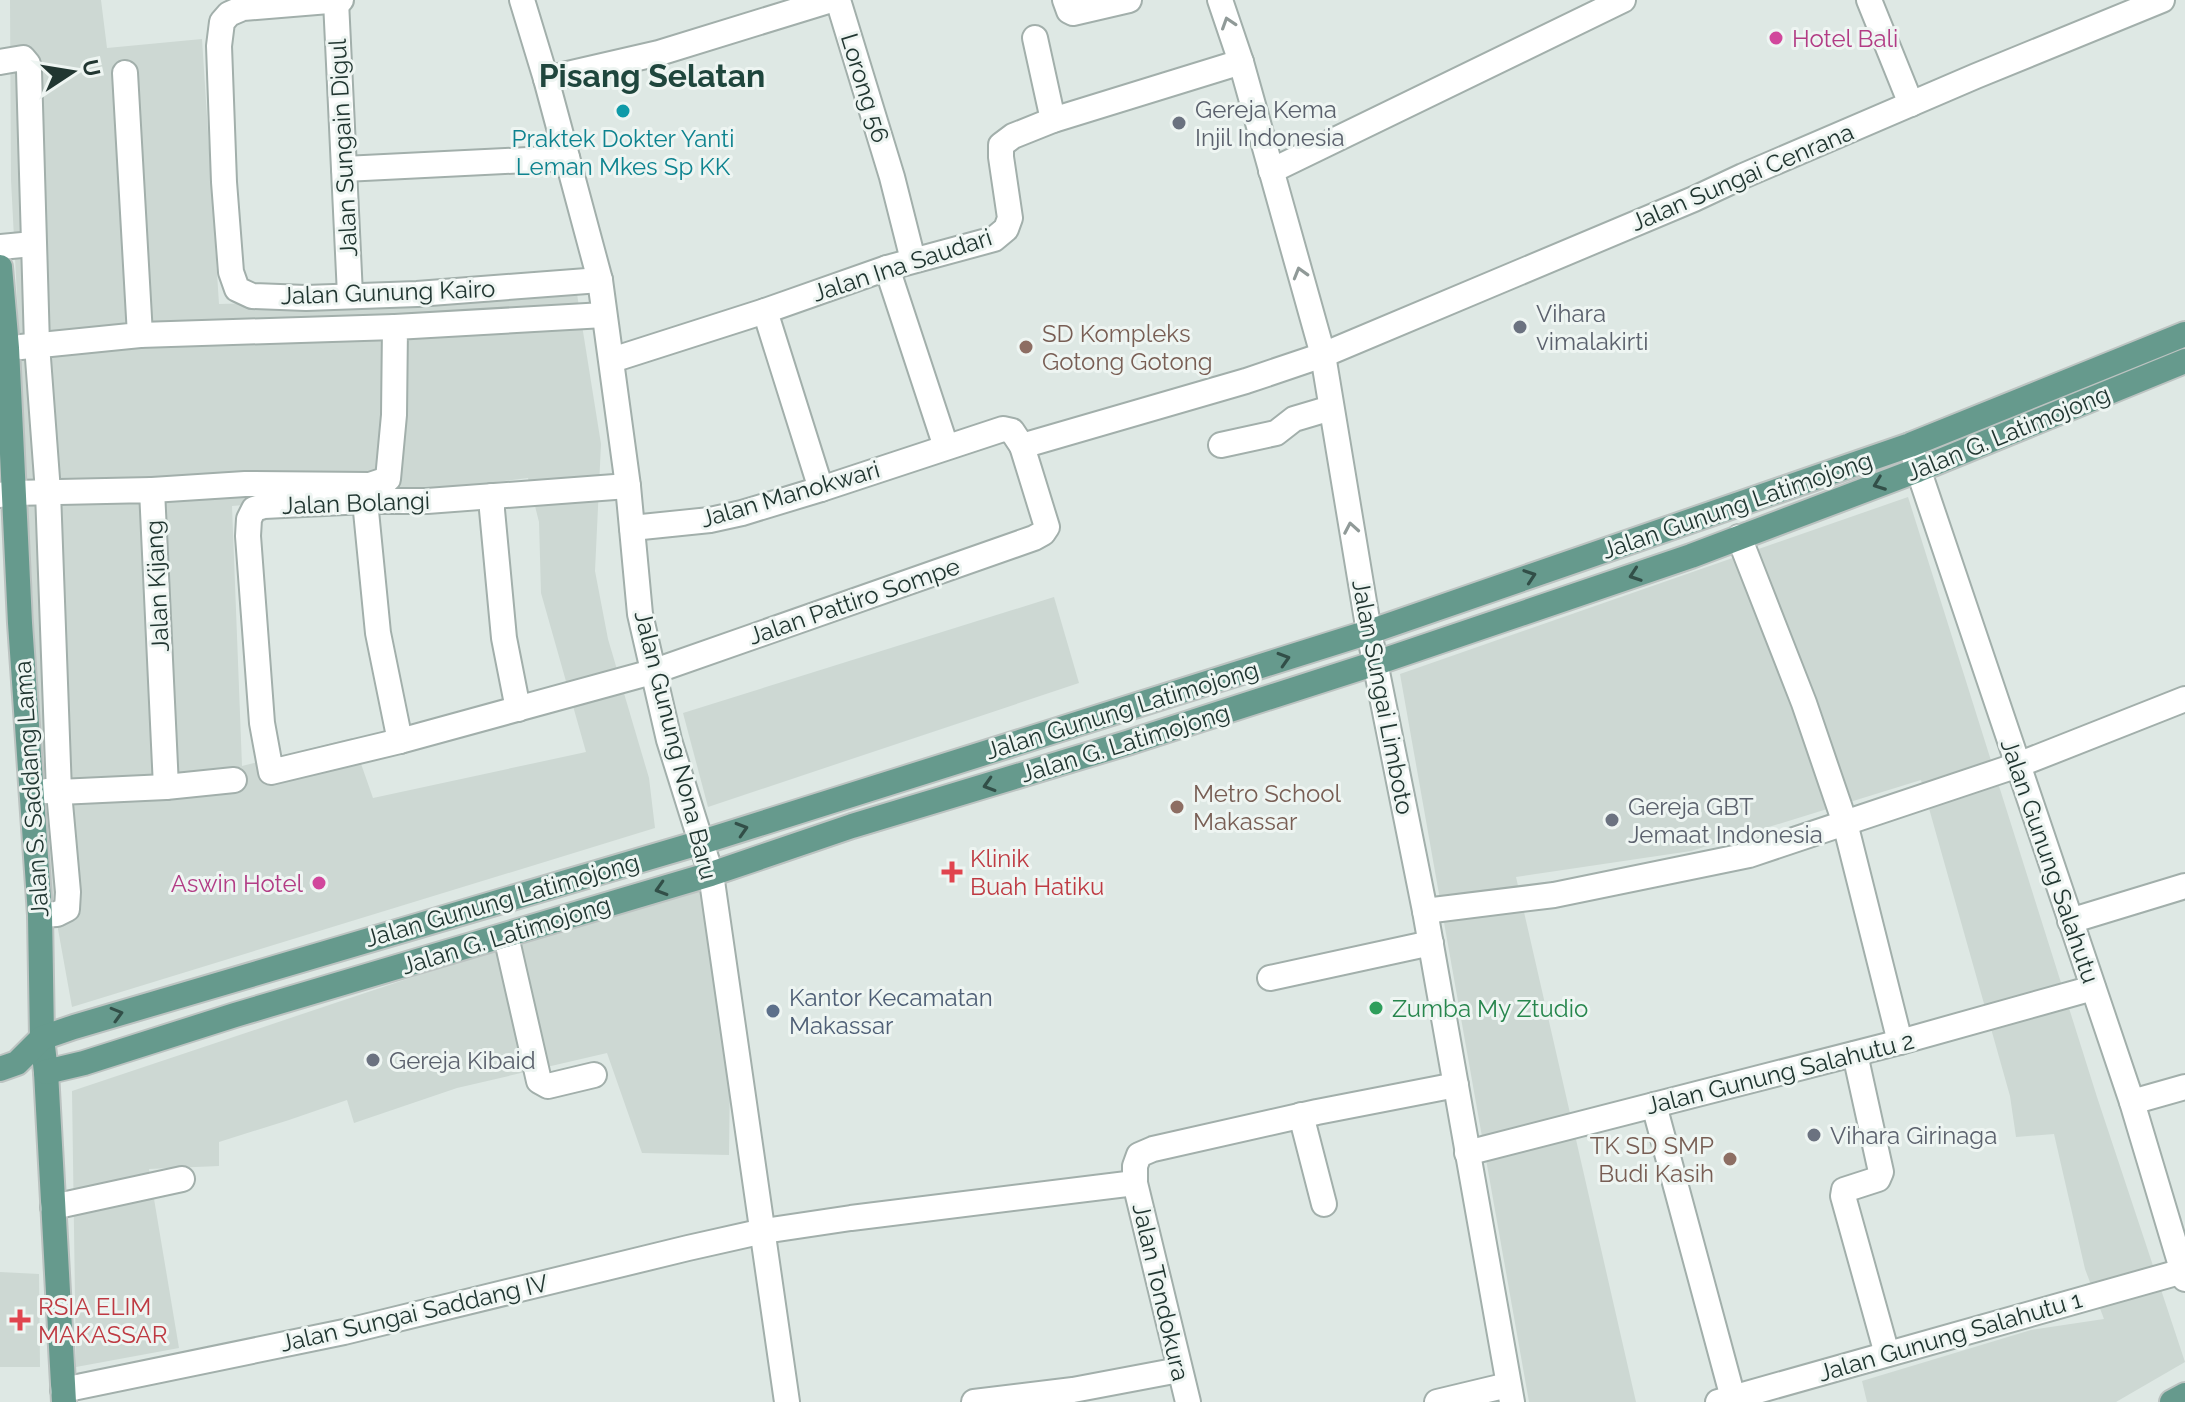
<svg xmlns="http://www.w3.org/2000/svg" width="2185" height="1402" viewBox="0 0 2185 1402" font-family="Raleway,sans-serif">
  <rect width="100%" height="100%" fill="#dee8e4"/>
  <g fill="#cdd8d3" fill-rule="evenodd">
    <path d="M10,0H101L107,48L202,39L219,304L577,294L601,444L595,571L608,639L649,778L655,828L72,1007L47,868L42,780L11,180ZM528,478L539,522L541,593L586,752L373,798L352,738L242,766L232,506L430,490Z"/>
    <path d="M1908,497L2097,1097L2185,1362L2116,1402H1867L1862,1381L2031,1330L2104,1319L2085,1269L2054,1134L2016,1137L2010,1096L1921,780L1691,851L1516,877L1636,1402H1529L1400,674Z"/>
    <path d="M1054,597L1079,683L708,807L683,713Z"/>
    <path d="M700,881L730,1074L729,1155L642,1153L607,1053L457,1088L354,1123L347,1100L289,1120L219,1142V1166L149,1169L179,1348L76,1367L72,1091Z"/>
    <path d="M0,1272L39,1274L40,1367H0Z"/>
  </g>
  <g fill="none" stroke-linecap="round" stroke-linejoin="round">
    <g stroke="#a2afab" stroke-width="28">
      <g id="minor">
        <path d="M341,0L243,8L229,14L222,22L219,46L224,182L231,272L237,289L252,296L306,298L417,294L600,280"/>
        <path d="M522,0L546,79L600,280L628,486L640,614L669,740L711,874L787,1402"/>
        <path d="M838,0L892,177L913,260"/>
        <path d="M1065,0L1069,11L1073,13L1129,0"/>
        <path d="M1220,0L1241,62L1323,355L1369,632L1425,911L1512,1402"/>
        <path d="M1869,0L1911,104"/>
        <path d="M336,1L350,295"/>
        <path d="M1035,38L1053,120"/>
        <path d="M0,62L23,58L28,64L29,71L37,345L48,492L59,792L68,892L67,909L57,914L40,915"/>
        <path d="M546,79L659,53L831,0"/>
        <path d="M344,169L567,158"/>
        <path d="M1271,171L1623,0"/>
        <path d="M0,247L33,244"/>
        <path d="M887,268L946,447"/>
        <path d="M765,311L821,489"/>
        <path d="M140,335L395,327"/>
        <path d="M21,347L140,335L125,73"/>
        <path d="M612,360L765,311L887,268L994,239L1006,229L1010,218L1001,157V145L1013,136L1053,120L1241,62"/>
        <path d="M1221,445L1276,433L1294,419L1331,408"/>
        <path d="M1910,445L2132,1102L2185,1279"/>
        <path d="M628,486L427,501H365L264,506L254,509L249,519L248,536L262,723L271,772L400,741L652,672L1034,538L1043,533L1047,527L1022,446L1246,381L1323,355L1694,199L1743,176L1976,76L2162,0"/>
        <path d="M152,490L245,484L370,485L388,479L394,415L395,327L604,315"/>
        <path d="M0,495L13,493L152,490L166,787"/>
        <path d="M492,496V510L504,638L518,709"/>
        <path d="M365,501L378,633L400,741"/>
        <path d="M632,528L710,520L742,513L821,489L1003,429L1012,431L1022,446"/>
        <path d="M1739,537L1804,703L1845,823L1900,1042"/>
        <path d="M46,791L59,792L166,787L234,780"/>
        <path d="M1425,911L1554,895L1749,855L2018,765L2185,699"/>
        <path d="M2070,921L2185,886"/>
        <path d="M506,936L539,1081L548,1086L594,1075"/>
        <path d="M1270,978L1431,943"/>
        <path d="M1855,1054L1881,1172L1878,1179L1844,1190L1843,1196L1887,1354"/>
        <path d="M2132,1102L2185,1087"/>
        <path d="M1654,1105L1733,1398"/>
        <path d="M1301,1115L1324,1204"/>
        <path d="M1467,1153L1900,1042L2093,988"/>
        <path d="M53,1207L182,1179"/>
        <path d="M63,1390L344,1332L688,1248L764,1231L851,1218L1135,1183"/>
        <path d="M974,1402L1073,1390L1179,1370"/>
        <path d="M1188,1402L1135,1183V1166L1139,1155L1153,1149L1317,1112L1456,1085"/>
        <path d="M1437,1402L1508,1385"/>
        <path d="M1718,1402L2183,1271"/>
      </g>
    </g>
    <g stroke="#bcc3c1" stroke-width="28">
      <g id="major">
        <path d="M0,267L7,348L20,623L40,915L42,1038L46,1072L64,1402"/>
        <path d="M0,1069L17,1063L42,1038L74,1027L702,842L1369,632L1910,445L2185,334"/>
        <path d="M46,1072L84,1063L235,1015L711,874L852,826L1127,743L1376,663L1691,556L1918,470L2185,361"/>
        <path d="M2172,1402L2185,1395"/>
      </g>
    </g>
    <use href="#minor" stroke="#fff" stroke-width="24"/>
    <use href="#major" stroke="#669a8d" stroke-width="24"/>
  </g>
  <defs><path id="oneway-chevron" d="M-2-3.5L2.5 0L-2 3.5" fill="none" stroke-width="1.6" stroke-linecap="round" stroke-linejoin="round" transform="scale(2)"/></defs>
  <g stroke="#909a98">
    <use href="#oneway-chevron" transform="translate(1228 23) rotate(-108)"/>
    <use href="#oneway-chevron" transform="translate(1300 273) rotate(-106)"/>
    <use href="#oneway-chevron" transform="translate(1351 528) rotate(-100)"/>
  </g>
  <g stroke="#324f48">
    <use href="#oneway-chevron" transform="translate(1879 484) rotate(159)"/>
    <use href="#oneway-chevron" transform="translate(1635 575) rotate(161)"/>
    <use href="#oneway-chevron" transform="translate(1530 576) rotate(-19)"/>
    <use href="#oneway-chevron" transform="translate(1284 659) rotate(-17)"/>
    <use href="#oneway-chevron" transform="translate(989 785) rotate(163)"/>
    <use href="#oneway-chevron" transform="translate(742 829) rotate(-17)"/>
    <use href="#oneway-chevron" transform="translate(661 889) rotate(163)"/>
    <use href="#oneway-chevron" transform="translate(117 1014) rotate(-16)"/>
  </g>
  <g fill="#d1479c" stroke="#eef5f2" stroke-width="3">
    <circle cx="1776" cy="38" r="8"/>
    <circle cx="319" cy="883" r="8"/>
  </g>
  <circle fill="#0f9aa8" stroke="#eef5f2" stroke-width="3" cx="623" cy="111" r="8"/>
  <g fill="#6b7280" stroke="#eef5f2" stroke-width="3">
    <circle cx="1179" cy="123" r="8"/>
    <circle cx="1520" cy="327" r="8"/>
    <circle cx="1612" cy="820" r="8"/>
    <circle cx="373" cy="1060" r="8"/>
    <circle cx="1814" cy="1135" r="8"/>
  </g>
  <g fill="#8d6e63" stroke="#eef5f2" stroke-width="3">
    <circle cx="1026" cy="347" r="8"/>
    <circle cx="1177" cy="807" r="8"/>
    <circle cx="1730" cy="1159" r="8"/>
  </g>
  <g fill="#e0444e" stroke="#eef5f2" stroke-width="3">
    <path d="M948 860h8v8h8v8h-8v8h-8v-8h-8v-8h8z"/>
    <path d="M16 1308h8v8h8v8h-8v8h-8v-8h-8v-8h8z"/>
  </g>
  <circle fill="#2e9e5b" stroke="#eef5f2" stroke-width="3" cx="1376" cy="1008" r="8"/>
  <circle fill="#5c6f8a" stroke="#eef5f2" stroke-width="3" cx="773" cy="1011" r="8"/>
  <g text-anchor="middle" dominant-baseline="central" stroke-width="6" stroke-linejoin="round" paint-order="stroke">
    <g font-size="24" fill="#b23c85" stroke="#eef5f2" text-anchor="start">
      <text x="1792" y="38">Hotel Bali</text>
      <text x="303" y="883" text-anchor="end">Aswin Hotel</text>
    </g>
    <g font-size="24" fill="#213631" stroke="#eef5f2">
      <text transform="translate(865 88) rotate(73)">Lorong 56</text>
      <text transform="translate(343 148) rotate(-93)">Jalan Sungain Digul</text>
      <text transform="translate(1742 177) rotate(-23)">Jalan Sungai Cenrana</text>
      <text transform="translate(902 265) rotate(-18)">Jalan Ina Saudari</text>
      <text transform="translate(388 292) rotate(-2)">Jalan Gunung Kairo</text>
      <text transform="translate(2008 433) rotate(-22)">Jalan G. Latimojong</text>
      <text transform="translate(790 494) rotate(-16)">Jalan Manokwari</text>
      <text transform="translate(356 503) rotate(-2)">Jalan Bolangi</text>
      <text transform="translate(1737 505) rotate(-19)">Jalan Gunung Latimojong</text>
      <text transform="translate(157 586) rotate(-93)">Jalan Kijang</text>
      <text transform="translate(854 601) rotate(-19)">Jalan Pattiro Sompe</text>
      <text transform="translate(1383 697) rotate(79)">Jalan Sungai Limboto</text>
      <text transform="translate(1122 710) rotate(-17)">Jalan Gunung Latimojong</text>
      <text transform="translate(1125 743) rotate(-17)">Jalan G. Latimojong</text>
      <text transform="translate(676 745) rotate(76)">Jalan Gunung Nona Baru</text>
      <text transform="translate(31 789) rotate(-94)">Jalan S. Saddang Lama</text>
      <text transform="translate(2050 861) rotate(71)">Jalan Gunung Salahutu</text>
      <text transform="translate(502 900) rotate(-16)">Jalan Gunung Latimojong</text>
      <text transform="translate(506 935) rotate(-17)">Jalan G. Latimojong</text>
      <text transform="translate(1780 1073) rotate(-14)">Jalan Gunung Salahutu 2</text>
      <text transform="translate(1161 1292) rotate(77)">Jalan Tondokura</text>
      <text transform="translate(414 1313) rotate(-13)">Jalan Sungai Saddang IV</text>
      <text transform="translate(1950 1336) rotate(-16)">Jalan Gunung Salahutu 1</text>
    </g>
    <g font-size="24" fill="#5b616d" stroke="#eef5f2" text-anchor="start">
      <text x="1195" y="109">Gereja Kema<tspan x="1195" dy="28">Injil Indonesia</tspan></text>
      <text x="1536" y="313">Vihara<tspan x="1536" dy="28">vimalakirti</tspan></text>
      <text x="1628" y="806">Gereja GBT<tspan x="1628" dy="28">Jemaat Indonesia</tspan></text>
      <text x="389" y="1060">Gereja Kibaid</text>
      <text x="1830" y="1135">Vihara Girinaga</text>
    </g>
    <g font-size="24" fill="#0d838f" stroke="#eef5f2">
      <text x="623" y="138">Praktek Dokter Yanti<tspan x="623" dy="28">Leman Mkes Sp KK</tspan></text>
    </g>
    <g font-size="24" fill="#785e54" stroke="#eef5f2" text-anchor="start">
      <text x="1042" y="333">SD Kompleks<tspan x="1042" dy="28">Gotong Gotong</tspan></text>
      <text x="1193" y="793">Metro School<tspan x="1193" dy="28">Makassar</tspan></text>
      <text x="1714" y="1145" text-anchor="end">TK SD SMP<tspan x="1714" dy="28">Budi Kasih</tspan></text>
    </g>
    <g font-size="24" fill="#be3a42" stroke="#eef5f2" text-anchor="start">
      <text x="970" y="858">Klinik<tspan x="970" dy="28">Buah Hatiku</tspan></text>
      <text x="38" y="1306">RSIA ELIM<tspan x="38" dy="28">MAKASSAR</tspan></text>
    </g>
    <g font-size="24" fill="#4e5e75" stroke="#eef5f2" text-anchor="start">
      <text x="789" y="997">Kantor Kecamatan<tspan x="789" dy="28">Makassar</tspan></text>
    </g>
    <g font-size="24" fill="#27864d" stroke="#eef5f2" text-anchor="start">
      <text x="1392" y="1008">Zumba My Ztudio</text>
    </g>
    <g font-size="32" font-weight="bold" fill="#1f463d" stroke="#eef5f2">
      <text x="652" y="75">Pisang Selatan</text>
    </g>
  </g>
  <g transform="translate(72 72) rotate(78)" stroke="#eef5f2" stroke-width="6" paint-order="stroke">
  <path d="M0-6L14 30L0 20L-14 30Z" fill="#213631"/>
  <text y="-12" font-size="22" font-weight="bold" text-anchor="middle" fill="#213631">U</text>
  </g>
</svg>
